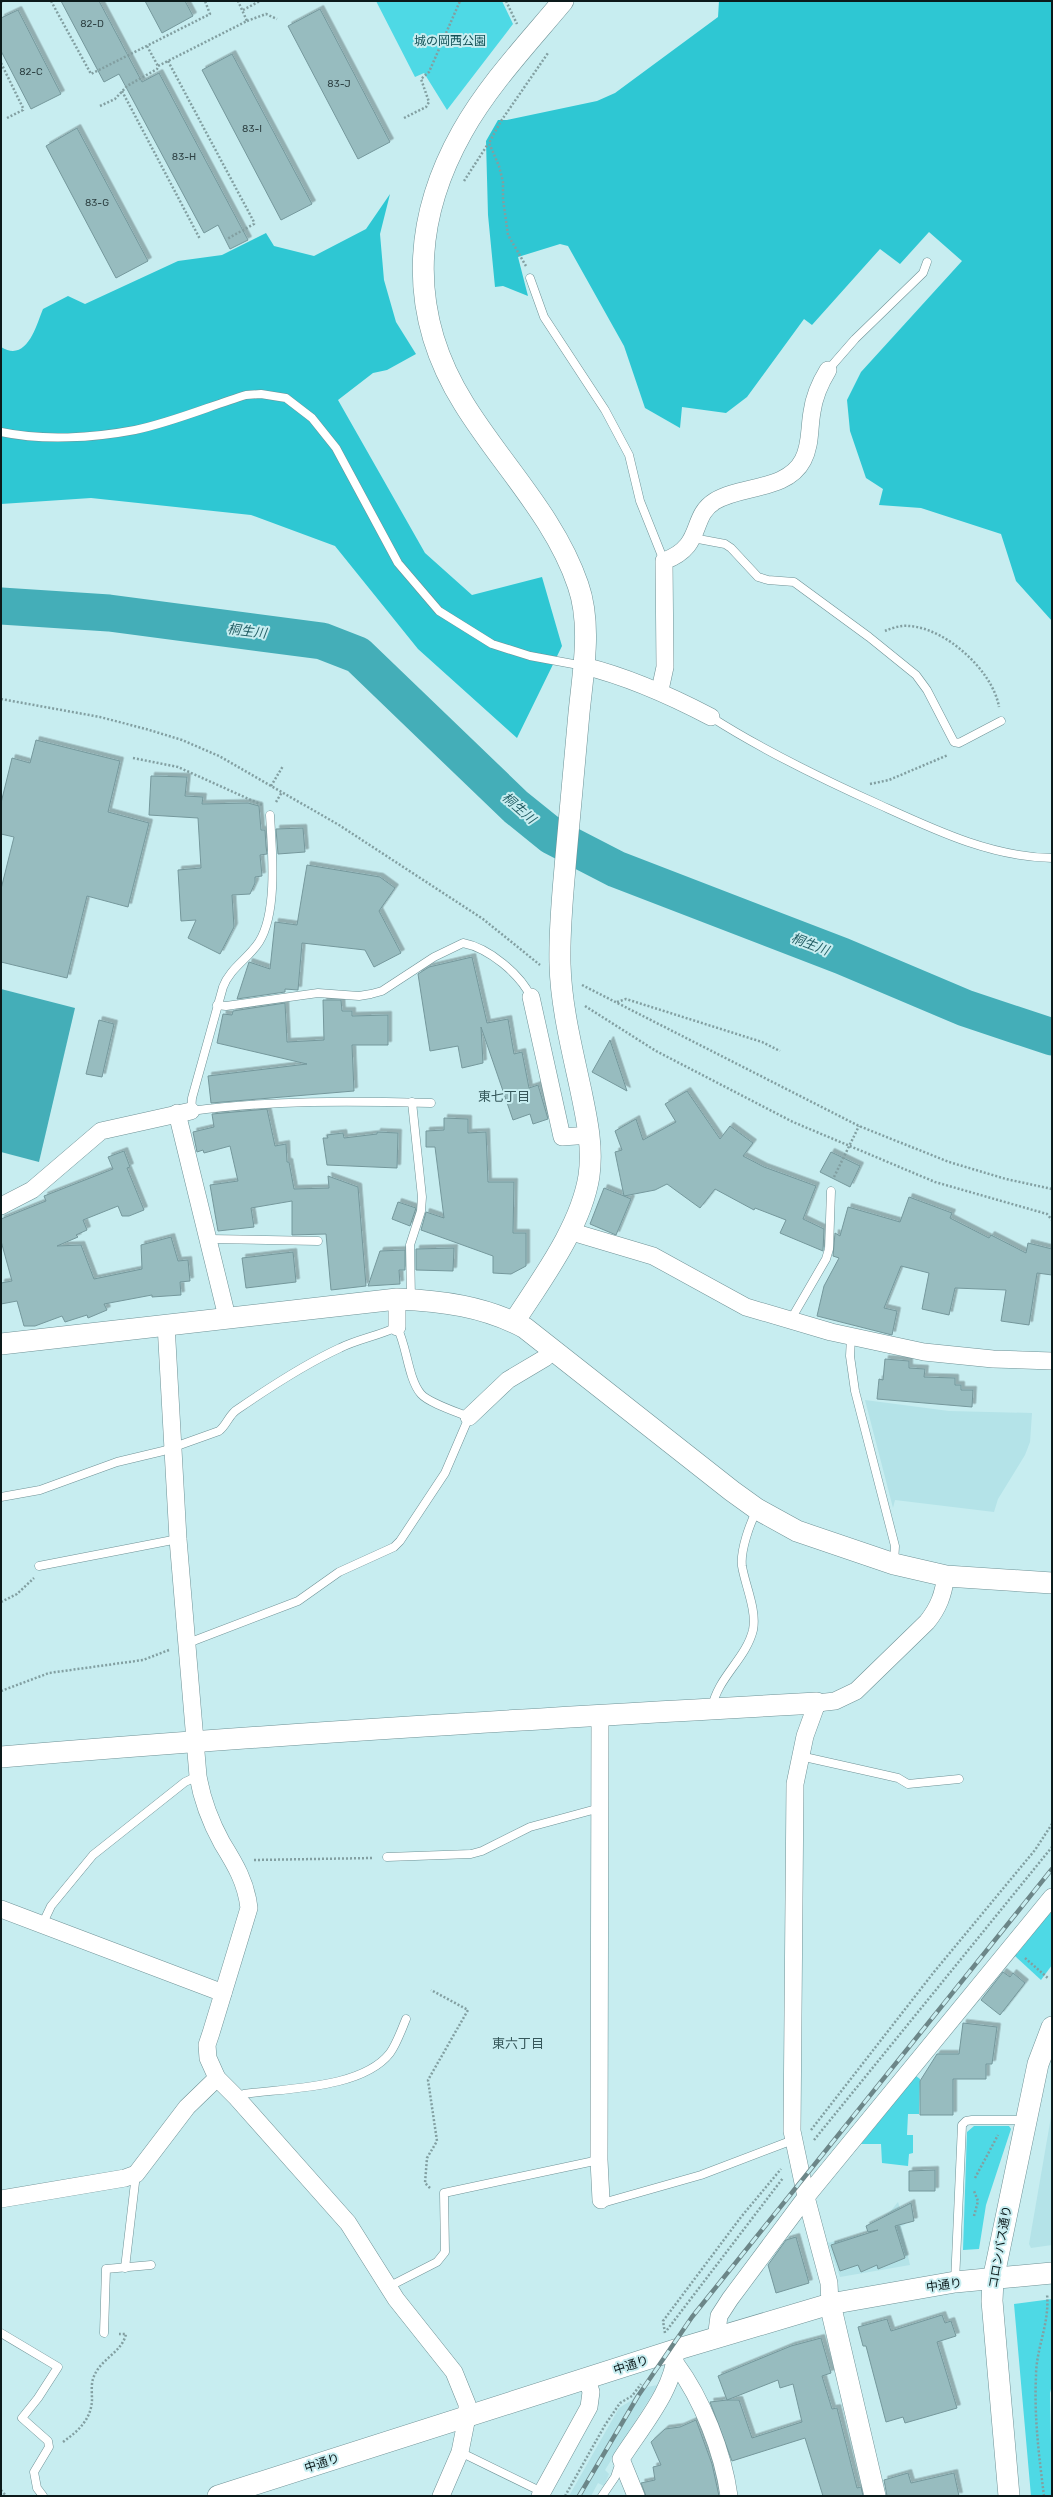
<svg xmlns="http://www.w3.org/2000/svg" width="1053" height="2497" viewBox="0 0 1053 2497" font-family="Rubik,'Noto Sans JP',sans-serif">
  <defs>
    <filter id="shadow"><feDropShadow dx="3.5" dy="-3.5" stdDeviation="0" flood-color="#0004"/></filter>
  </defs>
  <rect width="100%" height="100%" fill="#c7edf0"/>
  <g fill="#b4e3e8">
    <path d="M865,1400L949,1411L1032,1413L1030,1442L1025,1455L998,1499L994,1512L895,1500L893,1508Z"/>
    <path d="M1052,2111V2245L1031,2248L1029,2244Z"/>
    <path d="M898,2202L905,2225L901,2226L910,2265L840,2277L828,2243L864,2234L868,2243L884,2224L881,2218L890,2212Z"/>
    <path d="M658,2385L605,2470L609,2474L604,2486L598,2483L591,2496H569L619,2408L632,2400L641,2388Z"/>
  </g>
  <g fill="#4ed9e5">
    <path d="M376,1H502L513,24L447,110L424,73L415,77Z"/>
    <path d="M1052,1910V1965L1041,1980L1015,1956Z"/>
    <path d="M916,2076L920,2079L919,2114H908L907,2135H913V2153L909,2154L908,2166L882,2163L881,2144H861Z"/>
    <path d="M974,2126H1009L1011,2129L986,2205L979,2249L963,2250L967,2132Z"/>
    <path d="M1052,2299V2385L1050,2393L1052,2496H1031L1014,2304Z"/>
  </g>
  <g fill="#2ec7d3">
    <path d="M719,1H1052V621L1016,581L1001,534L921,508L879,505L883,489L866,478L850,431L847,400L861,372L962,261L929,232L900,264L880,249L812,325L804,319L747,397L726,413L682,407L680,428L645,408L624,346L568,246L560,244L518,257L528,296L503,286L495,287L488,215L486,141L498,120H507L597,101L615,93L718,17Z"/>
    <path d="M390,194L380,234L384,280L396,322L416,354L387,370L373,373L338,400L425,553L472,595L542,577L562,646L517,738L418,649L335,546L251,515L91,498L1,504V347C27,363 36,326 43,309L68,296L85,304L178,261L222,255L266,233L274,246L314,256L366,229Z"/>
  </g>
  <path fill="#44aeb8" d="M1,989L75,1008L39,1162L1,1152Z"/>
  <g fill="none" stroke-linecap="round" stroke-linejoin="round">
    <path stroke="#44aeb8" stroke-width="37" d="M1,606L109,613L322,641L358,655L516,807L552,836L616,869L842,956L965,1008L1052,1037"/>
  </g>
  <g fill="#97bcbf" stroke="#75989c" fill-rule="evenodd" filter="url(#shadow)">
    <path d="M61,1H99L142,82L159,73L248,240L230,249L218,225L204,233L119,74L104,82Z"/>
    <path d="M145,1H185L193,16L162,33Z"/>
    <path d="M320,9L390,142L358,159L288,26Z"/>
    <path d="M18,10L61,94L31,109L1,51V18Z"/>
    <path d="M232,54L312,204L281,220L202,70Z"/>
    <path d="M77,128L148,261L116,278L46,146Z"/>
    <path d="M36,740L120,761L108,812L149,823L128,907L87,896L67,978L1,962V889L14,837L1,834V803L12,758L30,763Z"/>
    <path d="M151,776L187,777L185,796L203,797L202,804L248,803L259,806L261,830H265L266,846L267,854L260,855L262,876L255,877V883L250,894L232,895L234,927L220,954L188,938L196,920L181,921L178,870L201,868L198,818L149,815Z"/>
    <path d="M303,828L305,852L278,854L276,829Z"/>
    <path d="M307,865L380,877L395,888L379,911L401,953L374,967L365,950L302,943L298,990L285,989V992L237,999L249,962L270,969L275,922L297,925Z"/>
    <path d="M472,957L487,1023L508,1019L514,1054L522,1052L529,1088L538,1085L548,1119L533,1124L530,1114L513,1120L481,1027L483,1063L462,1068L458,1046L430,1051L418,974L429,967Z"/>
    <path d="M323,1000H341L342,1011H352V1016L388,1015V1045H352L354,1091L211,1103L208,1076L307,1064L217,1043L223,1014L232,1015L233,1011L285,1003L287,1042L324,1040Z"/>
    <path d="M99,1020L114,1024L102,1077L86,1074Z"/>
    <path d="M610,1040L627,1091L592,1072Z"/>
    <path d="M687,1091L720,1139L730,1126L753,1143L743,1156L764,1167L816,1186L803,1219L824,1229L823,1251L780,1233L786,1220L755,1208L754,1210L715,1189L700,1208L667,1184L655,1190L624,1196L631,1199L616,1235L590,1224L604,1188L624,1196L615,1152L622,1150L615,1131L636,1119L643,1140L676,1122L665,1104Z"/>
    <path d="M267,1109L275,1146L286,1144L287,1162H289L294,1189L329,1188L328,1176L358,1187L366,1286L331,1290L326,1234L292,1235V1201L251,1208L254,1227L218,1231L210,1185L238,1181L230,1146L204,1153L203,1150L197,1152L193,1132L214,1127L212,1114Z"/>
    <path d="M444,1118L468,1119V1133L486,1132L488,1182H514L513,1233H526V1266L511,1274L493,1273V1256L421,1230L426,1212L444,1218L435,1147H426V1131L444,1130Z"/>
    <path d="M377,1132L398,1133L397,1168L327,1165L323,1138H328L327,1135L343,1133L344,1138L377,1134Z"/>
    <path d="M124,1151L130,1167L127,1168L144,1210L129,1216H122L118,1206L83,1220L87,1230L76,1235L78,1237L57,1246L81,1245L94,1279L142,1269L141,1245L171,1237L178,1261L188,1260L190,1281L180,1282L181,1295L152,1297V1295L104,1304L107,1310L88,1318L87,1315L65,1322L62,1316L35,1326H24L17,1301L1,1304V1283L12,1281L1,1241V1219L46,1201L44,1196L113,1169L108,1157Z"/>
    <path d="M831,1152L860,1166L850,1187L820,1172Z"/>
    <path d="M909,1197L952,1213L950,1218L989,1238L991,1235L1026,1253L1028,1243L1052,1249V1275L1037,1273L1029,1325L1001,1321L1006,1290L955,1288L949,1315L922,1309L929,1273L901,1266L884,1308L897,1311L892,1335L817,1316L824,1286L839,1258L833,1256L835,1233L840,1236L848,1207L900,1222Z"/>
    <path d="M398,1202L416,1208L410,1226L392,1219Z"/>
    <path d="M454,1248L453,1271L416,1270V1249Z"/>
    <path d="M405,1250V1270H399L400,1284L368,1286L380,1251Z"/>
    <path d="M293,1252L296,1282L246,1288L242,1258Z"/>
    <path d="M885,1359L909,1361V1368L925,1369L924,1377L955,1378V1385H961V1390H973L972,1407L877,1399L879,1379L883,1380Z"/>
    <path d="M1003,1972L1010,1977L1013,1973L1025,1983L1000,2015L981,2000Z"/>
    <path d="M963,2023L997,2027L992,2064H986V2079H953V2115H920V2081L937,2054H959Z"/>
    <path d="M935,2170V2191H909V2171Z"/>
    <path d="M911,2203L914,2221L895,2226L905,2258L878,2269L877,2265L861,2272L858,2265L840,2271L831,2245L878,2230L868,2232L866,2226Z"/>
    <path d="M796,2237L809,2283L776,2293L768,2265L786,2240Z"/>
    <path d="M942,2315L945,2323L951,2321L956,2336L937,2342L957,2408L905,2423L903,2417L886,2422L866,2346H863L858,2327L887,2319L891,2331Z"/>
    <path d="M821,2338L831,2373L822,2376L832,2409L837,2408L857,2488L861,2487L863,2496H823L805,2438L732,2461L710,2402L727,2400L718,2376L791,2346ZM778,2380L780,2388L793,2384L802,2422L752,2438L739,2400H727Z"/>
    <path d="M696,2420L712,2464L719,2496H646L641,2483L655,2480L653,2467L661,2465L651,2442L665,2429L680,2427Z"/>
    <path d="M908,2473L911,2483L954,2473L959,2496H887L884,2480Z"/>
  </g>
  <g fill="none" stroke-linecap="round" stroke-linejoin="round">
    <g stroke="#6f9296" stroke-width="9">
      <g id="service">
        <path d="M530,278L544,317L605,410L629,455L640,501L664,561"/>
        <path d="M828,370L855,339L923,273L927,262"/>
        <path d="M1,432C43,441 93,438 135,430C173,422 210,406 246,395L261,394L286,398L312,418L336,448L398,563L439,611L492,644L530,656L584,666"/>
        <path d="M693,538L725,544L731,548L758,577L768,580L794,582L869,637L916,675L927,690L954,742L959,743L1001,721"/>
        <path d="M711,717C764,751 822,779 880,805C935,830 991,857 1052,858"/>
        <path d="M270,815C272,850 278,912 259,942C248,959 230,968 223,987L192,1098L191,1111C270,1100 352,1101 431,1103"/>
        <path d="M217,1005L226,1006L318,993L359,996L371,994L382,991L434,957L463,943C489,948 520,974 531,997"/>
        <path d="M209,1239L318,1241"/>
        <path d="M411,1299L410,1245L421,1211L422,1197L412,1102"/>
        <path d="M790,1321L826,1259L829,1249L831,1191"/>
        <path d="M851,1338L850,1356L855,1391L895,1546L894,1563"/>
        <path d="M1,1497L40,1490L117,1462L163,1451L219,1431C227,1425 229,1414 238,1409C270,1387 305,1364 340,1348C358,1339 378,1336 397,1327C407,1346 408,1379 421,1394C429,1403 457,1412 469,1417L445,1473L400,1541L394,1547L339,1572L298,1601L188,1643"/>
        <path d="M39,1566L178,1539"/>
        <path d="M712,1708C717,1678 746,1659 753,1630C757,1610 745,1585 742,1566C740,1551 750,1523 757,1510"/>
        <path d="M800,1756L898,1778L908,1784L959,1779"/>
        <path d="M387,1857L471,1854L482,1851L530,1827L600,1808"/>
        <path d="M42,1925L51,1906L93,1855L185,1782L198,1776"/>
        <path d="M237,2098L244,2094C285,2088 362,2089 390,2053C397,2043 401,2031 406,2019"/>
        <path d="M601,2200L606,2202L701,2175L793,2140"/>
        <path d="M125,2268L136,2174"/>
        <path d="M955,2282L962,2125L966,2121L972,2120H1025"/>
        <path d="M388,2287L437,2262L445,2252L444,2193L599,2160"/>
        <path d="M1,2333L58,2367L38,2398L22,2418L48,2441L49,2447L34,2472L37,2488L43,2496"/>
        <path d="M104,2333L106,2269L151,2265"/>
        <path d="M460,2452L542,2492"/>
        <path d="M602,2496L615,2477L620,2462"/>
      </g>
    </g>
    <g stroke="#6f9296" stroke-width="18">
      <g id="minor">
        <path d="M584,666C629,677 669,695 711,717"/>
        <path d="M660,690L665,667L664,561C705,546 689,517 715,501C741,485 787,491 803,460C811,445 809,428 812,412C814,397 820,383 828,370"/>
        <path d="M531,997L562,1137L590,1135"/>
        <path d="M177,1113L227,1317"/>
        <path d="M1,1206L32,1190L101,1131L191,1111"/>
        <path d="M569,1231L653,1256L746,1307L831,1332L924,1352L993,1359L1052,1361"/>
        <path d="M397,1299V1327"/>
        <path d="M166,1324L178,1539L198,1776C202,1800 210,1821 222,1843C235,1864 246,1882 249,1908L211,2033L207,2045L208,2058L217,2078L237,2098L348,2223L396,2299L454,2372L467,2404V2417L460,2452L441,2496"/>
        <path d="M469,1417L508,1380L545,1358L554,1349"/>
        <path d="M600,1716L599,2160L601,2200"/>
        <path d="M1,1909L223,1993"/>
        <path d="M1,2199L125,2178L136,2174L187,2107L217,2078"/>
        <path d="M830,2304L829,2283L806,2197L792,2131L795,1784L805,1736L817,1703L835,1701L856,1691L927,1622C939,1607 943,1595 946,1576"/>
        <path d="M716,2339L719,2316L730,2299L806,2197L1052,1897"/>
        <path d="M676,2364C702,2399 723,2452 729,2496"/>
        <path d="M540,2496L589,2407L591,2392L587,2379"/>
        <path d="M636,2496L621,2459C639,2430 678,2385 675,2350"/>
      </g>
    </g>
    <g stroke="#6f9296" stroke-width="22">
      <g id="tertiary">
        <path d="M514,1322C541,1280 581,1227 589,1176C593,1147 587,1120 581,1091C572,1049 561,1006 560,964C559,928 563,892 566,856C570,808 575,761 579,713C583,672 592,625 578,585C555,517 501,464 464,404C408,315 412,221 462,132C489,84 528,43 563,1"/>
        <path d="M1,1344L397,1299C442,1301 484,1306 525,1328L732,1491L757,1509L797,1531L894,1564L946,1576L1052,1583"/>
        <path d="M1,1757C273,1734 545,1718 817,1703"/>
        <path d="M830,2304L875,2496"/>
        <path d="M218,2496L675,2350L830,2304L955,2282L1052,2273"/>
        <path d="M1009,2496L992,2301L993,2280L1038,2064L1052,2027"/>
      </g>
    </g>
    <g stroke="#829fa1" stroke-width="2.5" stroke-dasharray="2 2" stroke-linecap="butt">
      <path d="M51,1L91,74L210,14L205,1"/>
      <path d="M506,1L517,24"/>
      <path d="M1,2L2,1"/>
      <path d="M243,10L260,1"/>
      <path d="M247,21L266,14L277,19"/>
      <path d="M147,46L158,66"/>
      <path d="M168,61L254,222V224L227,239"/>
      <path d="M1,63L23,108V110L7,118"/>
      <path d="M122,91L200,239"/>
      <path d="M100,106L115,99L127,86L157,69L158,66L247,21L238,1"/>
      <path d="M404,118L426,107L429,102L421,79L429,72L460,1"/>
      <path d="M464,181L488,144"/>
      <path d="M526,266L508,235L503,199V182L499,166L489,143L501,121L548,53"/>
      <path d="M885,631C892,628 901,625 909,626C946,628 993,671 999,707"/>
      <path d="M1,699L100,717L146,729L182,740L219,756L339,825L483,919L540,965"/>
      <path d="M133,758L178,767L262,805"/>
      <path d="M870,784L889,780L948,755"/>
      <path d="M271,786L283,766"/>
      <path d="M276,802L282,792"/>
      <path d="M582,985L859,1126L949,1162L1006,1179L1052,1189"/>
      <path d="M617,1002L626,999L762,1042L780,1051"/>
      <path d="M585,1006L656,1051L793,1122L935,1182L1047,1214L1052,1220"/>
      <path d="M834,1177L859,1126"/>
      <path d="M1,1602L17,1594L34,1578"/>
      <path d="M1,1691L49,1673L143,1660L169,1650"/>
      <path d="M254,1860L373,1858"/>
      <path d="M1025,1958L1049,1979"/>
      <path d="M811,2130L934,1972L1035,1850L1052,1824"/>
      <path d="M814,2140L1052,1847"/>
      <path d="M975,2178L998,2135"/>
      <path d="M430,2188L425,2183L427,2158L437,2141L428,2080L468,2010L431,1990"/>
      <path d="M974,2216L978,2201L974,2191"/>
      <path d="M667,2330L783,2178"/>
      <path d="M665,2333L663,2321L741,2217L781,2169"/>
      <path d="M63,2442C78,2431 91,2420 92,2400C92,2394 91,2385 93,2379C99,2359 122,2353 126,2334H119"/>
      <path d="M1,2490L6,2496"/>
      <path d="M565,2496L605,2425L620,2403L632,2396L641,2384"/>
      <path d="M1044,2496C1039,2456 1034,2417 1036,2376C1036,2348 1050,2323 1047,2294"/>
    </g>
    <use href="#service" stroke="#fff" stroke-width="8"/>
    <use href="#minor" stroke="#fff" stroke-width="17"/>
    <use href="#tertiary" stroke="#fff" stroke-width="21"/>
    <g stroke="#6c8688" stroke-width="4.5">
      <path id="rail" d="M579,2496L638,2396L692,2317L1052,1869"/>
    </g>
    <use href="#rail" stroke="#c7edf0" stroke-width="3" stroke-dasharray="9" stroke-linecap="butt"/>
  </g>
  <g text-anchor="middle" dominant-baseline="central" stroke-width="4" stroke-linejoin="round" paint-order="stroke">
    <g font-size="10" fill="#2f4244">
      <text x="92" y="24">82-D</text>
      <text x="31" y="72">82-C</text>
      <text x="339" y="84">83-J</text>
      <text x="252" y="129">83-I</text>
      <text x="184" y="157">83-H</text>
      <text x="97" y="203">83-G</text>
    </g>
    <g font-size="12" fill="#125055" stroke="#c7edf0">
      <text x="450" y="41">城の岡西公園</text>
    </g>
    <g font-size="12" fill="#0c1a1b" stroke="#c7edf0">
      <text transform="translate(1000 2247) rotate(-80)">コロンバス通り</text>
      <text transform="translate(944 2285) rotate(-8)">中通り</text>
      <text transform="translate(631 2365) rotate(-18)">中通り</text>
      <text transform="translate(322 2463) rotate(-18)">中通り</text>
    </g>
    <g font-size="13" font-style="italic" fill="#266066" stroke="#c7edf0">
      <text transform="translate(247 631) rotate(7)">桐生川</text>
      <text transform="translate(519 808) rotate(41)">桐生川</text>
      <text transform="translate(810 944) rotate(21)">桐生川</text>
    </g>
    <g font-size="13" fill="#36585b" stroke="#c7edf0">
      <text x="504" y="1096">東七丁目</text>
      <text x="518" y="2043">東六丁目</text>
    </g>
  </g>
  <rect width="1053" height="2497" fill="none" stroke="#0c1a1b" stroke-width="4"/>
</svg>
